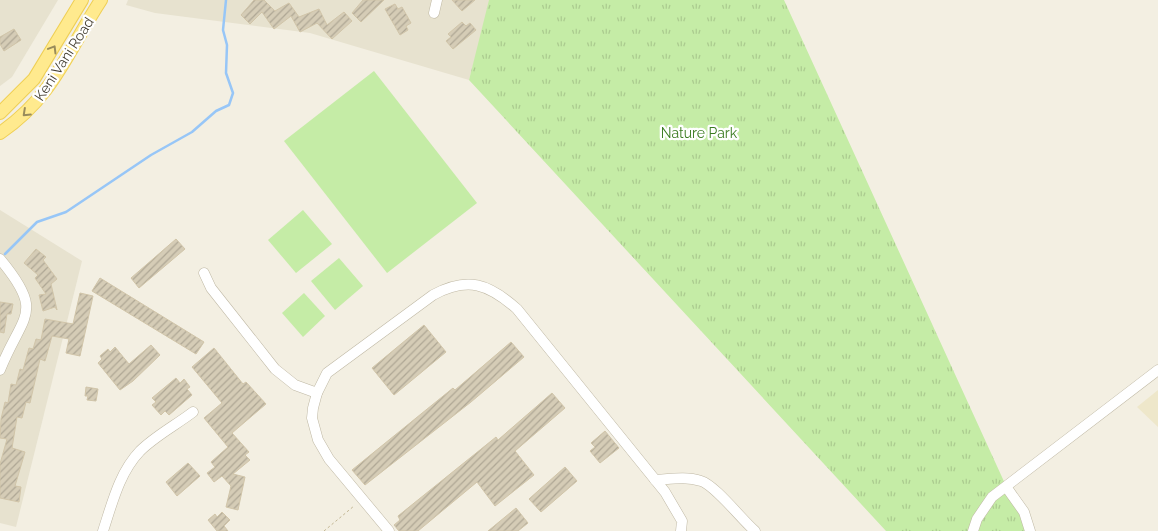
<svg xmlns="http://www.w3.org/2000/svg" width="1158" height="531" viewBox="0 0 1158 531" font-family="Raleway,sans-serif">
  <defs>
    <pattern id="grass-tufts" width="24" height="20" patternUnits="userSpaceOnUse" patternTransform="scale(1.25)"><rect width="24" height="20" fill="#c5eca6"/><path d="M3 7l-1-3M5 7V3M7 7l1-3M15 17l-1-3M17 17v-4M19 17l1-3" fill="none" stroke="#abcb8f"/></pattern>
    <pattern id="building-hatch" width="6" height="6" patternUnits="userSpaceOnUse" patternTransform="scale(1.25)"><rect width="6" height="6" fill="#d5ccb6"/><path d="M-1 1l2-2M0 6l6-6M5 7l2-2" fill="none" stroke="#afa795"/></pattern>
  </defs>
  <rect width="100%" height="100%" fill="#f3efe2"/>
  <g fill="#e7e2cf">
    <path d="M0,0H58L12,77L0,86Z"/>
    <path d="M128,0H491L469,80L310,33L155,13L126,5Z"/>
    <path d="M0,210L82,261L16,527L0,523Z"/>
  </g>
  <path fill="#eee7ca" d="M1158,390V427L1137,407Z"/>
  <path fill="url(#grass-tufts)" d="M489,0H784L1007,488L1035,531H886L469,80Z"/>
  <g fill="#c5eca6">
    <path d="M374,71L477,203L387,273L284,141Z"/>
    <path d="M303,210L332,244L296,273L268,240Z"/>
    <path d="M339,258L363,286L335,310L311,281Z"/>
    <path d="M304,293L325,316L303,337L282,313Z"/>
  </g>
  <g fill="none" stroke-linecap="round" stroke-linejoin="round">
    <path stroke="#97c6f7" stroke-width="2.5" d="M5,254L37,222L66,212L151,155L192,132L216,111L229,105L233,93L226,73L227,45L223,30L226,0"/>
  </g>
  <g fill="url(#building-hatch)" stroke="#d1c5a9">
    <path d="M254,0H264L275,11L289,3L299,17L319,9L327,25L344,12L352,21L332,39L317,23L300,32L291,16L274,29L262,12L250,24L241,15Z"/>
    <path d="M363,0H384L361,22L352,13Z"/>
    <path d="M452,0H475L462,11Z"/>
    <path d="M395,4L398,9L402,7L411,23L406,26L408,30L400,35L385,9Z"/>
    <path d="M462,22L466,26L470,23L476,30L453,49L446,41L451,37L448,34Z"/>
    <path d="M14,29L21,40L4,51L0,44V37Z"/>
    <path d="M176,239L185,249L139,288L131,278Z"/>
    <path d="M36,249L46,257L43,260L57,279L51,284L57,310L55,307L43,311L39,295L46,294L35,278L38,275L24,263Z"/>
    <path d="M100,278L204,342L196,354L92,291Z"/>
    <path d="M80,293L93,296L80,356L66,353L69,339L52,336L45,361L40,359L30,403L26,402L22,418L17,417L12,448L25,452L15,486L21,487L19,502L0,498V464L7,439L0,438L1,419L5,402L8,403L11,384L16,385L20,369L23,370L29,348L33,349L36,339L41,340L45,319L73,324Z"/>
    <path d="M0,302L13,304L11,314H7L4,333L0,332Z"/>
    <path d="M424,325L446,352L394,395L372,368Z"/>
    <path d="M511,342L524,357L471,402L365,485L352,470L453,388L455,390Z"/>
    <path d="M151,345L160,355L133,381L120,390L98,363L102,359L100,356L108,349L110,352L115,347L129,364Z"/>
    <path d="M214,348L243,384L246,382L266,404L232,433L249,452L245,455L250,460L233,474L245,477L238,510L226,507L231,486L222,476L214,482L207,473L215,467L211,462L228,447L204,418L222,403L192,367Z"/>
    <path d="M176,378L180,383L184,379L190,387L187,389L192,395L169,415L165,411L161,415L152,405L156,402L152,398Z"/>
    <path d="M86,387L98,389L96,401L87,400L88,396H85Z"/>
    <path d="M552,393L565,408L515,451L534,475L495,506L477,482L418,531H399L394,525L400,520L398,516L496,437L498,440Z"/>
    <path d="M605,431L619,448L600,463L590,451L595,447L591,443Z"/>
    <path d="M188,463L200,476L177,496L166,482Z"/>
    <path d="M565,467L577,481L541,512L529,499Z"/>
    <path d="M516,508L528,523L518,531H488Z"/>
    <path d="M222,512L230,520L224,526L228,531H217L208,520L215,514L217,517Z"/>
  </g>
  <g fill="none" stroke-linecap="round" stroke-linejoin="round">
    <g stroke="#bfb8a4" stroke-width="11">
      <g id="minor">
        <path d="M434,13L437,0"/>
        <path d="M0,259C46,314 22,314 0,370"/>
        <path d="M204,273L211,288L275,369L295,385L317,393"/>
        <path d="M655,480C671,479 686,476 701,481C715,485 742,520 755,531"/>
        <path d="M1007,488L1024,512L1030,531"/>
        <path d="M103,531C112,504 119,473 140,451C155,436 176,425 193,412"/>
        <path d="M389,531L329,459L318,440L312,418L313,408L317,393L327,373L433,295C468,276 489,284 517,309L665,492L682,521L681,531"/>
        <path d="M973,531L977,519L992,497L1158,370"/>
      </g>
    </g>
    <g stroke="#efcf54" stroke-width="14">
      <g id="major">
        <path d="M0,113L34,79L82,0"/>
        <path d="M0,133C54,96 67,52 101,0"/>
      </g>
    </g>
    <path stroke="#c2b693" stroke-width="1" stroke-dasharray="2.5 2.5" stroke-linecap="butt" d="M324,531L354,506"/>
    <use href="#minor" stroke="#fff" stroke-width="10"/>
    <use href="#major" stroke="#ffea8e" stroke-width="12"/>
  </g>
  <defs><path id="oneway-chevron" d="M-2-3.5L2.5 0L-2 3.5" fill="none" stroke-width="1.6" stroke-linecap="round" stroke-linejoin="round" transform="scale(1.25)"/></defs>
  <g stroke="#998c5b">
    <use href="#oneway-chevron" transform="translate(53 49) rotate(-59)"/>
    <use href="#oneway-chevron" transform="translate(26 113) rotate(137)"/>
  </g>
  <g text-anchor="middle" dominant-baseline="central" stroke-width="4.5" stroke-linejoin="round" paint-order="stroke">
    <g font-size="14" fill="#453f32" stroke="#fff">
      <text transform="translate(64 59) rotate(-57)">Keni Vani Road</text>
    </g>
    <g font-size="14" fill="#3a7b20" stroke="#fff">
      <text x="699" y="133">Nature Park</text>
    </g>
  </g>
</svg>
